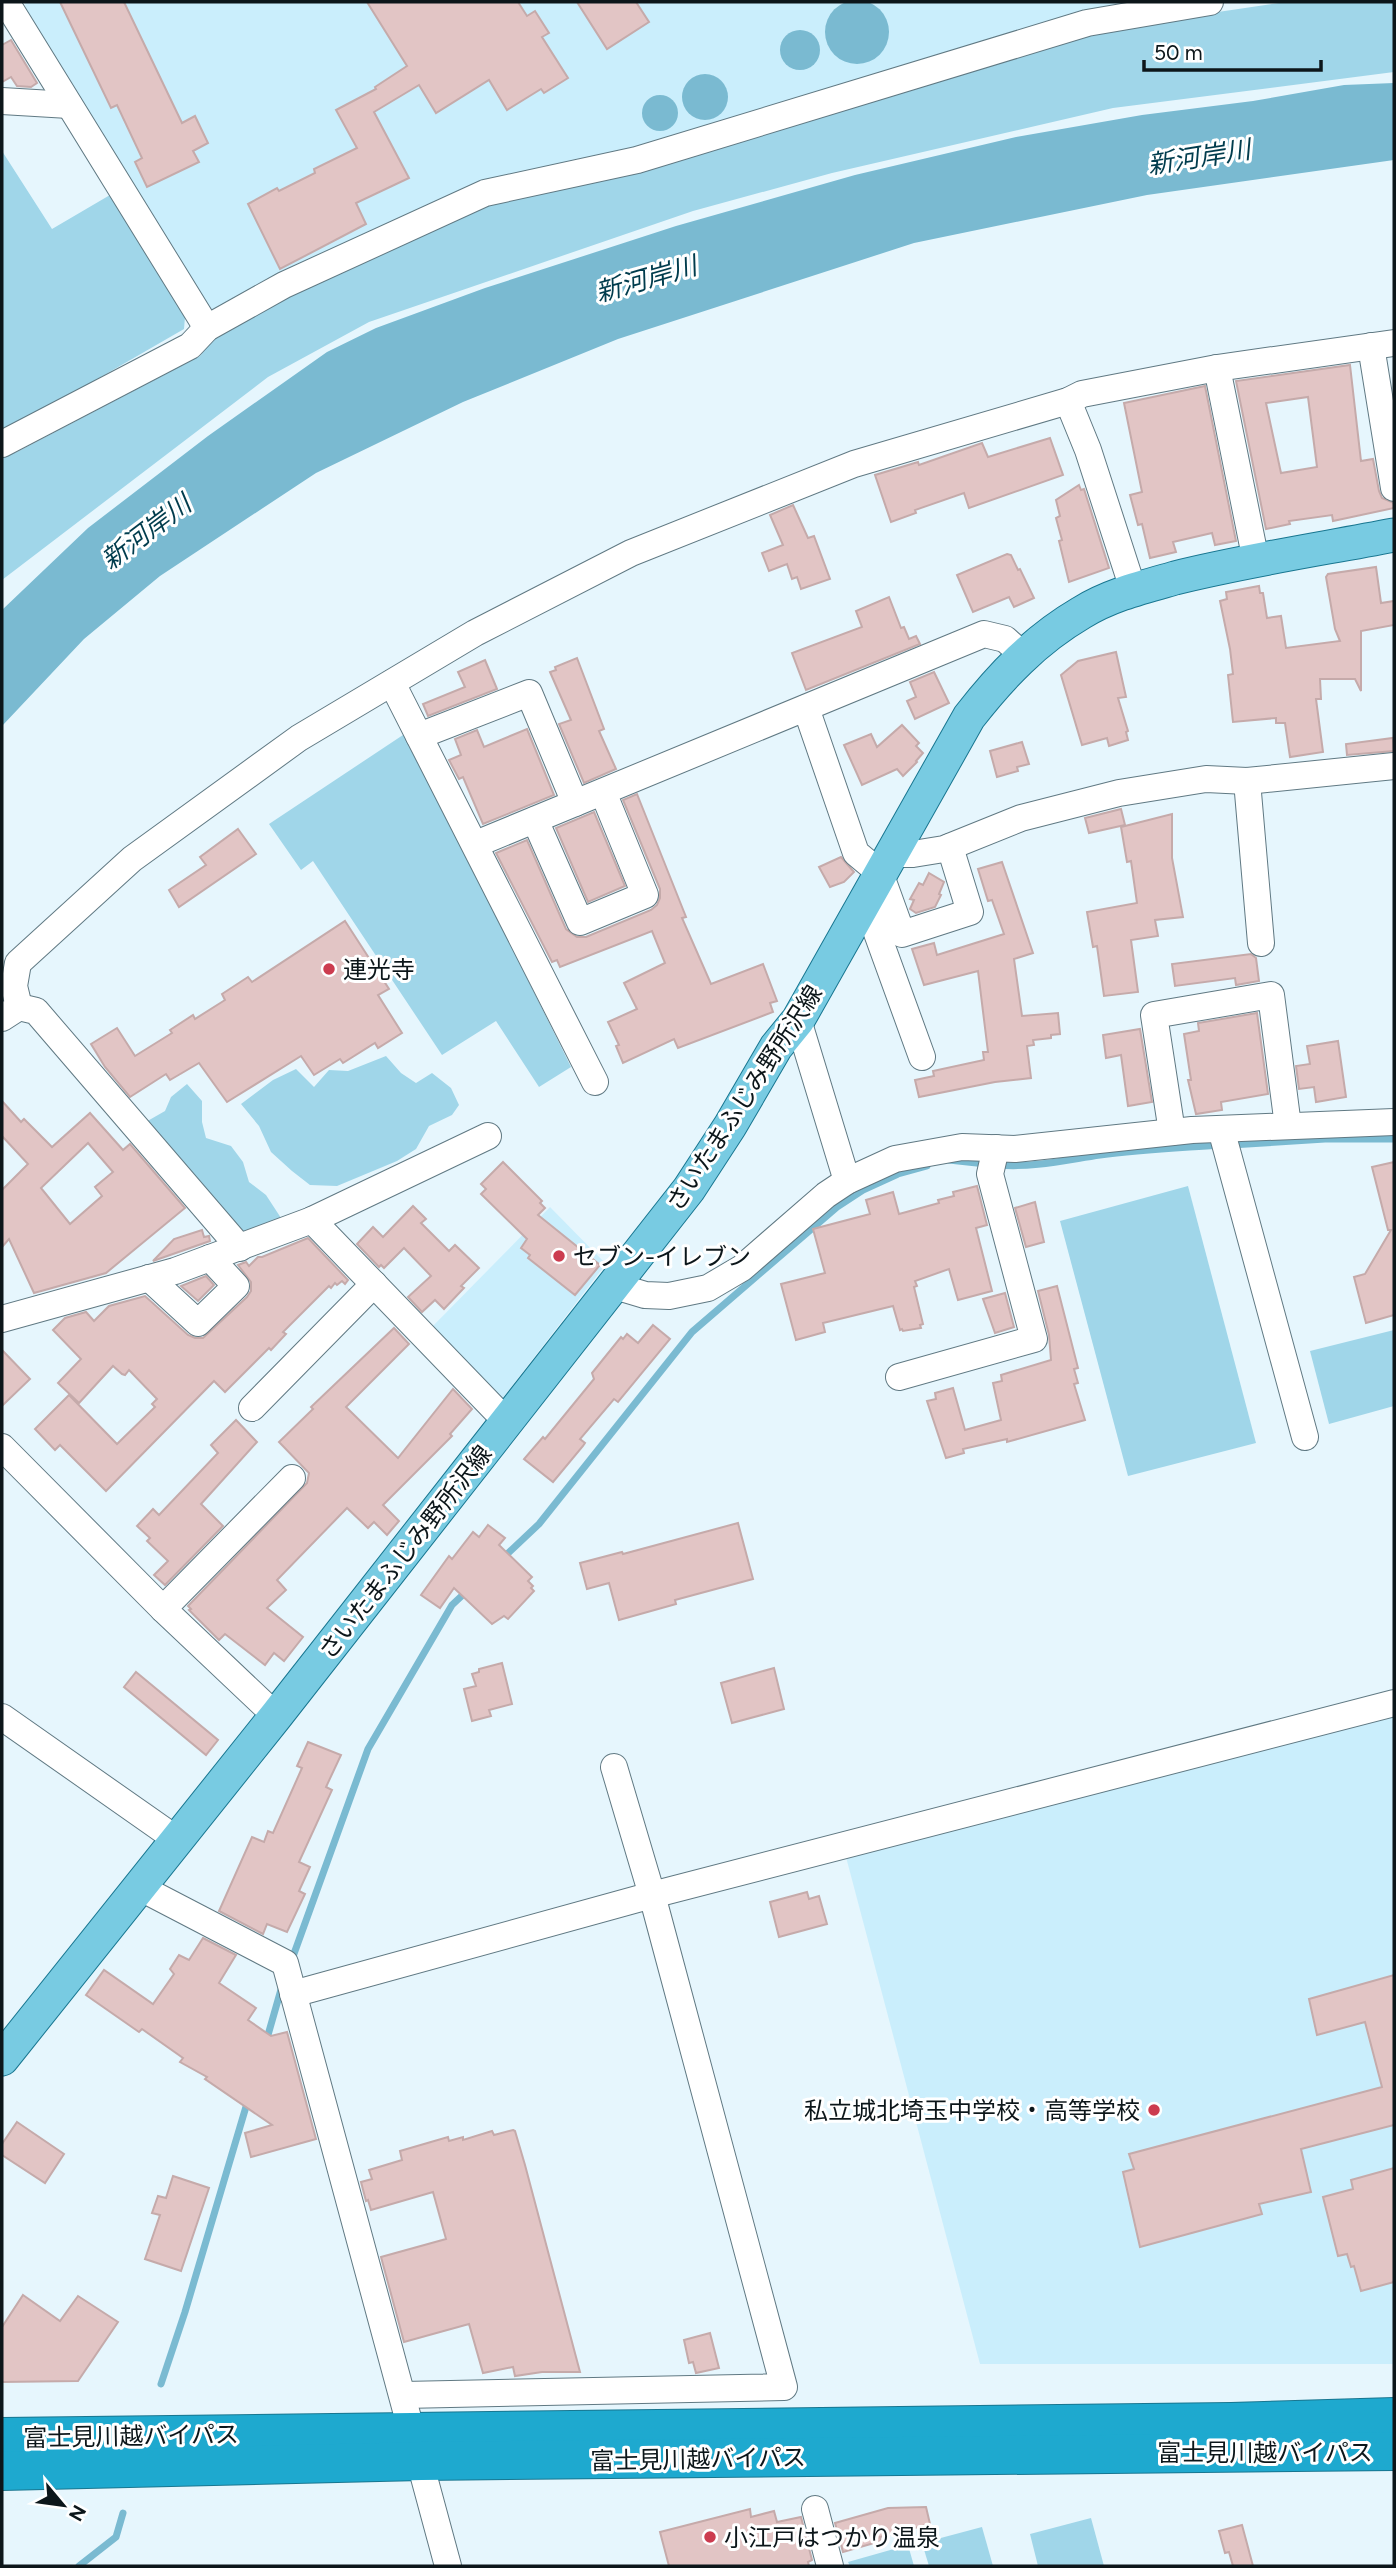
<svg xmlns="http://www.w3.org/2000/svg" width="1396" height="2568" viewBox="0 0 1396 2568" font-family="Figtree,'Noto Sans JP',sans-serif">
  <rect width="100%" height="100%" fill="#e6f6fd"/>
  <g fill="#caeefc">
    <path d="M25,2H1166L211,315L26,15Z"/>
    <path d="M550,1207L606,1264L499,1403L430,1329Z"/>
    <path d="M1394,1711V2364H980L846,1857Z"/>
  </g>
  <g fill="#a0d6e9">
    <path d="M1286,2H1394V72L1113,108L832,173L693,211L369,322L268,377L2,580V457L17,452L200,356L218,333L285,296L494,200L1110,28Z"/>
    <path d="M2,151L52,229L110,195L185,317L184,329L2,434Z"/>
    <path d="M406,733L571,1067L539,1087L496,1021L442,1055L313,861L301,870L269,824Z"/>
    <path d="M386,1056L401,1073L416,1083L432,1073L451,1088L459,1105L452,1115L429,1126L416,1149L397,1161L337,1186L310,1185L292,1171L271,1152L259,1126L241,1104L273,1080L296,1069L314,1087L329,1070L348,1071Z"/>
    <path d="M187,1084L202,1101V1122L206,1138L231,1146L243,1162L249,1182L266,1195L281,1218L239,1237L144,1123L165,1111L171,1097Z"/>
    <path d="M1188,1186L1256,1443L1128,1476L1060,1221Z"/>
    <path d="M1394,1330V1406L1329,1424L1310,1351Z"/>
    <path d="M1091,2518L1104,2566H1038L1030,2534Z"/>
    <path d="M982,2527L993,2566H929L922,2543Z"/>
    <path d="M908,2545L914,2566H850L848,2562Z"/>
  </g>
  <g fill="#7abad1">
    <circle cx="857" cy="32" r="32"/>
    <circle cx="800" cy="50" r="20"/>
    <circle cx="705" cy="97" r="23"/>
    <path d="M1394,83V160L1147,195L914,243L618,339L463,402L316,473L160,576L84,639L2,726V610L88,528L208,436L327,352L376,328L485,288L676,226L855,175L1016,137L1142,115L1253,101L1344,85Z"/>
    <circle cx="660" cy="113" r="18"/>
  </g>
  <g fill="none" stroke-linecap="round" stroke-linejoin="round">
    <g stroke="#7abad1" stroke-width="7">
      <path d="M1231,1145L1325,1139H1394"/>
      <path d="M949,1160L986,1164"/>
      <path d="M998,1165C1032,1168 1066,1160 1100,1155C1139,1150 1179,1148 1219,1145"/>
      <path d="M503,1558L539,1524L692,1332L837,1207L863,1190L898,1174L927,1166"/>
      <path d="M291,1962L368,1749L452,1605L468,1590"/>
      <path d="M266,2042L282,1986"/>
      <path d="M161,2384L185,2312L248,2100"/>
      <path d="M79,2566L116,2537L123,2513"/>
    </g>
  </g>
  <g fill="#e2c5c5" stroke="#c5aaaa" stroke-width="2" fill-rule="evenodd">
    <path d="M60,2H124L182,123L195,116L208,143L193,151L199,162L147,187L135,162L142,158L117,105L111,108Z"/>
    <path d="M367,2H518L527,16L535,11L549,33L542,37L568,78L544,93L541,89L507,110L489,80L436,113L419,85L374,112L409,178L356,203L366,224L280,269L248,204L277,188L279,191L315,173L314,169L357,148L336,110L376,89L375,87L407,66Z"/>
    <path d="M577,2H636L649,22L607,49Z"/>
    <path d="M11,40L37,83L31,87L17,86L11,77L2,82V45Z"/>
    <path d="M1350,365L1361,461L1373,459L1379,491L1382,498L1394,503V508L1333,521L1332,515L1289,521L1290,524L1266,529L1236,381ZM1308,397L1317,467L1281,473L1266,403Z"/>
    <path d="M1205,386L1236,541L1215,545L1212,533L1173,542L1176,552L1150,558L1142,524L1138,525L1130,495L1142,492L1124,403Z"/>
    <path d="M1050,438L1063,475L969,508L964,493L915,510L916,513L891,522L875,475L918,462L919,465L982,443L988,457Z"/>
    <path d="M1079,485L1081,490L1084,489L1109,568L1069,582L1059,541L1062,540L1056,518L1060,516L1056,500Z"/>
    <path d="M793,505L808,538L814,536L830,579L801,589L797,577L792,579L787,564L769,571L762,553L783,545L770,515Z"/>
    <path d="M1007,554L1011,555L1018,570L1020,569L1034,598L1014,607L1009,597L973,612L957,575Z"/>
    <path d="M1376,567L1381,603L1394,601V625L1361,631V691L1355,679H1320L1321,699H1316L1323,752L1290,757L1285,723H1276V718L1233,722L1228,675L1233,674L1230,649L1220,601L1227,599L1226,592L1259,586L1260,593H1263L1267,618L1281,616L1286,648L1340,641L1335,629L1326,577L1328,574Z"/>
    <path d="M889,597L901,628L904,627L909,639L916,636L920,644L806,690L792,653L862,627L856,611Z"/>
    <path d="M1116,652L1126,697L1118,698L1128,731L1126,732L1128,740L1109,746L1107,738L1082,745L1061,675L1078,661Z"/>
    <path d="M577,658L604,729L599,731L616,769L584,783L559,724L571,720L550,672L556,670L555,667Z"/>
    <path d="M485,660L497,689L428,716L423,704L465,687L458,672Z"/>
    <path d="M934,672L949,703L915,719L907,701L916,697L910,682Z"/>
    <path d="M902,725L919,743L916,746L923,753L916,761L917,762L903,776L897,769L862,785L844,745L871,734L877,747Z"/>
    <path d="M527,729L554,795L483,824L463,777L459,779L449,760L461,755L455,739L477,730L484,747Z"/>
    <path d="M1393,738L1394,751L1347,755L1346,744Z"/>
    <path d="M1022,742L1029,764L1017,767L1018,771L997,777L990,751Z"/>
    <path d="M637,794L686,917L682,918L711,984L763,964L777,1001L770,1003L773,1012L678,1048L674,1039L623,1063L616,1046L619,1045L608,1022L637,1009L624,983L665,963L652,931L560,967L557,960L552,962L496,853L527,840L566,929L577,937H586L651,910L657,905L660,898V889L623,800Z"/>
    <path d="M1121,809L1125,825L1089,833L1085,818Z"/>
    <path d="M594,812L625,886L588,902L556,828Z"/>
    <path d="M1172,814V858L1183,917L1155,920L1158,936L1131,940L1138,992L1104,996L1097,946L1093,947L1087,912L1137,903L1131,861L1127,862L1121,827Z"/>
    <path d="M238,829L256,854L179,907L169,890L206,865L200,857Z"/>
    <path d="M841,857L854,872L844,882L830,887L819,867Z"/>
    <path d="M1002,862L1033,953L1014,959L1022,1016L1058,1013L1060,1034L1051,1035V1038L1033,1040L1034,1045L1027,1046L1031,1078L995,1082L919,1097L915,1080L934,1076L933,1071L984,1060L983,1052H988L978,971L924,985L912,949L934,943L937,955L1004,934L992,900L988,901L978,869Z"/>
    <path d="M929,873L944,882L939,894L941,895L935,907L916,913L910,909L914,900L910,899L919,883L923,885Z"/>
    <path d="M345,921L389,989L378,995L402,1033L378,1048L375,1043L343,1063L340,1059L314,1075L301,1056L227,1102L199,1063L170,1080L166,1074L130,1097L105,1067L91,1044L117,1028L135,1056L172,1033L170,1030L193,1015L195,1019L225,1000L222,994L248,977L252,982Z"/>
    <path d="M1251,954L1256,958L1259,981L1236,985L1235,978L1175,986L1172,964Z"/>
    <path d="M1257,1013L1268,1094L1221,1102L1222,1110L1196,1114L1188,1080H1191L1184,1034L1199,1031L1198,1023Z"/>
    <path d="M1140,1029L1152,1102L1128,1106L1121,1055L1106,1058L1103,1035Z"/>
    <path d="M1338,1041L1346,1097L1316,1102L1314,1087L1299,1089L1296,1066L1310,1064L1307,1046Z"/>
    <path d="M2,1101L21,1122L24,1119L52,1147L90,1113L123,1150L130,1144L185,1208L106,1273L34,1293L9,1239L2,1247V1190L28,1164L2,1136ZM88,1143L113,1172L95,1187L102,1196L70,1224L41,1188Z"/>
    <path d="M503,1162L542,1201L540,1203L545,1208L538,1215L600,1265L575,1295L528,1258L530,1255L521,1248L527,1239L481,1194L486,1189L481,1184Z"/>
    <path d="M1394,1162V1315L1366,1323L1354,1277L1365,1274L1391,1230H1388L1372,1167Z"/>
    <path d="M977,1186L987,1225L976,1228L992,1291L958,1300L949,1269L915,1281L917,1286L914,1287L923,1324L920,1325L921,1328L903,1331L902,1329L900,1330L893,1306L823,1323L825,1332L796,1340L781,1284L825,1273L813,1229L870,1214L866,1200L893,1192L899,1214L939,1203L938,1200L954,1196L953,1192Z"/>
    <path d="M1035,1202L1044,1242L1026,1247L1015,1208Z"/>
    <path d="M413,1206L426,1219L421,1223L449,1251L455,1245L479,1268L461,1286L464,1288L444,1309L435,1300L422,1312L408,1297L431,1276L404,1248L384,1268L381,1265L379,1267L357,1244L373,1227L383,1237Z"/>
    <path d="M202,1230L204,1237L209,1236L210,1241L153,1261L174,1239Z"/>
    <path d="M308,1238L348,1280L345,1284L342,1281L337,1285L335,1283L331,1288L329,1286L283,1332L286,1334L271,1350L269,1348L225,1392L214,1381L106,1491L60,1445L55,1450L35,1429L69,1395L117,1444L155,1407L152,1404L157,1399L129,1370L125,1375L122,1374L113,1366L79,1403L58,1383L81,1359L53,1330L65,1318L86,1312L94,1321L109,1306L145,1296L188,1335L195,1338H203L247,1297L251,1291V1282L238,1265L246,1262L249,1266L258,1257H262Z"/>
    <path d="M206,1276L214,1285L198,1301L181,1286Z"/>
    <path d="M1057,1286L1078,1368L1074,1369L1078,1383L1074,1384L1085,1420L1007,1442V1439L963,1449L964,1453L946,1458L927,1401L936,1399L935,1393L953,1388L965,1430L1001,1420L993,1383L1002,1381L1001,1375L1051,1360L1049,1335L1038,1291Z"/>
    <path d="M1005,1293L1014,1327L995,1333L983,1299Z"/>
    <path d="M653,1325L670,1339L618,1402L614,1399L580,1439L585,1443L583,1446L553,1482L524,1459L543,1437L545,1439L594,1379L592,1373L621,1337L623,1339L627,1334L638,1343Z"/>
    <path d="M394,1328L409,1344L346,1407L398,1458L453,1389L472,1409L450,1434L452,1436L383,1505L399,1521L387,1535L374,1522L368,1528L347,1508L277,1580L286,1590L267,1608L303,1637L284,1661L274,1653L265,1665L225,1634L219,1640L189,1610L191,1609L188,1606L307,1483L309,1473L279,1442L313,1409L311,1407Z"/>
    <path d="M2,1350L30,1379L2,1406Z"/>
    <path d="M236,1420L257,1442L201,1504L223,1526L165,1585L154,1575L168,1561L147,1541L150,1538L137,1526L153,1509L159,1515L218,1453L211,1445Z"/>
    <path d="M738,1523L753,1579L675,1600L676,1604L619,1620L609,1583L587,1589L580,1563L622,1552L623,1554Z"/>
    <path d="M488,1525L505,1538L499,1545L532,1577L528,1581L533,1586L531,1588L534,1591L508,1619L504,1616L492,1624L454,1588L440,1608L421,1595L449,1556L452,1559L473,1532L479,1537Z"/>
    <path d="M502,1663L512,1704L489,1710L491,1716L472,1721L464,1689L476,1686L472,1674L479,1672V1669Z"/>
    <path d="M774,1668L784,1709L732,1723L721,1683Z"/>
    <path d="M136,1672L218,1740L206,1755L124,1687Z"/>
    <path d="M308,1742L341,1755L326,1787L332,1790L299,1862L310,1867L299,1891L305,1894L287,1932L267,1924L263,1934L219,1911L252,1837L264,1842L268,1831L273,1833L302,1768L297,1766Z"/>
    <path d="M807,1892L809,1899L819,1896L827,1924L779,1937L770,1902Z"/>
    <path d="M203,1938L236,1955L219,1983L256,2008L248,2020L271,2036L287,2032L316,2139L251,2157L245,2133L272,2125L205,2079L207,2077L180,2062L183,2058L142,2029L139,2032L86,1995L104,1970L153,2004L174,1974L170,1969L179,1955L189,1960Z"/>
    <path d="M1394,1975V2125L1301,2149L1311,2192L1259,2204L1262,2214L1140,2247L1123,2172L1134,2169L1129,2154L1382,2087L1365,2022L1317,2035L1309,1999Z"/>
    <path d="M17,2122L64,2154L45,2183L2,2155V2144Z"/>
    <path d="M513,2130L515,2131L525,2165L580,2372H542L515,2376L513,2367L483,2373L469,2324L404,2342L381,2257L446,2239L433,2192L371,2210L368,2200L366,2201L361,2182L372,2179L369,2170L402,2160L400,2151L448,2137L449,2141L463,2137V2140L492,2131L494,2135Z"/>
    <path d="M1394,2168V2282L1361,2291L1354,2266L1351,2267L1347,2254L1338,2256L1323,2197L1353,2189L1351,2180Z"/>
    <path d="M173,2176L209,2188L181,2271L145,2259L160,2215L152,2213L158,2196L166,2198Z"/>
    <path d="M23,2295L60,2321L78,2296L118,2322L78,2381L2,2382V2327Z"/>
    <path d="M710,2333L719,2368L696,2373L693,2362L689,2363L684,2340Z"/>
    <path d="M926,2507L930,2524L880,2537L881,2541L843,2552L835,2523L888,2508Z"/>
    <path d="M750,2509L751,2517L774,2511L777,2522L801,2517L812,2560L808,2562L809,2566H669L660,2532Z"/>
    <path d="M1242,2525L1253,2566H1233L1229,2552L1225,2553L1219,2531Z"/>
  </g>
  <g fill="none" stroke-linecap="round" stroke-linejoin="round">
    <g stroke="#607983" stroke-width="28">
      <g id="minor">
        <path d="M6,2L207,328"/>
        <path d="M2,101L69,105"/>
        <path d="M1371,346L1394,488"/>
        <path d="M1217,368L1256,561"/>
        <path d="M1068,401L1088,450L1133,589"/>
        <path d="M2,444L190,346L207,328L284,285L485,193L637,160L1087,23L1210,2"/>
        <path d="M392,683L595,1082"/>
        <path d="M806,708L856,853L880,873L902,934L970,912L950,847"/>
        <path d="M419,736L529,693L575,803"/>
        <path d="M1247,781L1261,943"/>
        <path d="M535,820L580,922L645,895L603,792"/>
        <path d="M476,844L984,634L1005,639L1023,655"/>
        <path d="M891,854H913L944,849L1021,818L1119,793L1206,779L1247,781L1394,766"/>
        <path d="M865,900L922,1057"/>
        <path d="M19,1007L36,1011L240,1248"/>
        <path d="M2,1018L19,1007L14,986L18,963L132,859L299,738L475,633L631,553L854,464L1068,401L1082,394L1217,368L1394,343"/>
        <path d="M798,1020L847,1181"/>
        <path d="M1221,1129L1305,1437"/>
        <path d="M1172,1132L1154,1015L1271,995L1288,1126"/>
        <path d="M312,1220L488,1136"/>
        <path d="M149,1278L198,1323L236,1286L210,1258"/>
        <path d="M615,1286L645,1295L669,1296L708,1288L742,1268L826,1195L847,1181L895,1159L962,1147L1015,1149L1192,1130L1394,1122"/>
        <path d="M2,1319L175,1271L312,1220L507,1422"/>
        <path d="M899,1377L1034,1339L990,1174L996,1148"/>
        <path d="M252,1408L374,1284"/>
        <path d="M2,1447L163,1609L276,1716"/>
        <path d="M163,1609L292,1478"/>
        <path d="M2,1717L176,1839"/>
        <path d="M139,1887L285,1963L448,2566"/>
        <path d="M293,1994L652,1895L1394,1703"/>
        <path d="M403,2395L784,2387L652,1895L614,1767"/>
        <path d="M815,2509L830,2566"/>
      </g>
    </g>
    <g stroke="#187690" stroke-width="35">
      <path id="major" d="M2,2059L276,1716L689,1189L730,1126L776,1047L798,1020L969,717C1001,676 1035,640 1081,613C1110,595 1143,587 1175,578C1247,560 1321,549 1394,535"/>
    </g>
    <g stroke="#187690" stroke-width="40">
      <g id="highway">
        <path d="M2,2437L1231,2422L1394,2417"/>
        <path d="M2,2471L421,2461L1394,2451"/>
      </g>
    </g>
    <use href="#minor" stroke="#fff" stroke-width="26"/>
    <use href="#major" stroke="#78cbe2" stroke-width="33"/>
    <use href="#highway" stroke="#1ea9cf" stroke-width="38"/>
  </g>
  <g fill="#cc3c4f" stroke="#fff" stroke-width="2.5">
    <circle cx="329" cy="969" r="7"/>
    <circle cx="559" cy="1256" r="7"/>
    <circle cx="1154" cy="2110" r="7"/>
    <circle cx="710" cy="2537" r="7"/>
  </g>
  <g text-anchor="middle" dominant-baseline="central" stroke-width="6" stroke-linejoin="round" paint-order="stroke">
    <g font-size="24" fill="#0c161a" stroke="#fff" text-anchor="start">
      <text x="343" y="969">連光寺</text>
      <text x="573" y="1256">セブン-イレブン</text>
      <text x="1140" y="2110" text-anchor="end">私立城北埼玉中学校・高等学校</text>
      <text x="724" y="2537">小江戸はつかり温泉</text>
    </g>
    <g font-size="24" fill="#0c161a" stroke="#fff">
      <text transform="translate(744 1098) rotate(-57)">さいたまふじみ野所沢線</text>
      <text transform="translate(405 1552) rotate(-52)">さいたまふじみ野所沢線</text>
      <text transform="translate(131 2436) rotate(-1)">富士見川越バイパス</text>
      <text x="1265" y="2452">富士見川越バイパス</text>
      <text transform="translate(698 2459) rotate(-1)">富士見川越バイパス</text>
    </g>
    <g font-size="26" font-style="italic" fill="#003c4d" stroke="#fff">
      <text transform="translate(1199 157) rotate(-9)">新河岸川</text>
      <text transform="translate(646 279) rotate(-16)">新河岸川</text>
      <text transform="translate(146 532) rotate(-37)">新河岸川</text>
    </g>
  </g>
  <rect width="1396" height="2568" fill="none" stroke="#0c161a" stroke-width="7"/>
  <g transform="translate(63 2505) rotate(119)" stroke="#ffffff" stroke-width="5" paint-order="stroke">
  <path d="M0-5L12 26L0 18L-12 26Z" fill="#0c161a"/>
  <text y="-10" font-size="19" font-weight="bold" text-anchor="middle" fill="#0c161a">N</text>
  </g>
  <path d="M1144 60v10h177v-10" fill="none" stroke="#0c161a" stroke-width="3.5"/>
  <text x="1154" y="60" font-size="21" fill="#0c161a" stroke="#ffffff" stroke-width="5" paint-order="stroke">50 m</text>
</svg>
